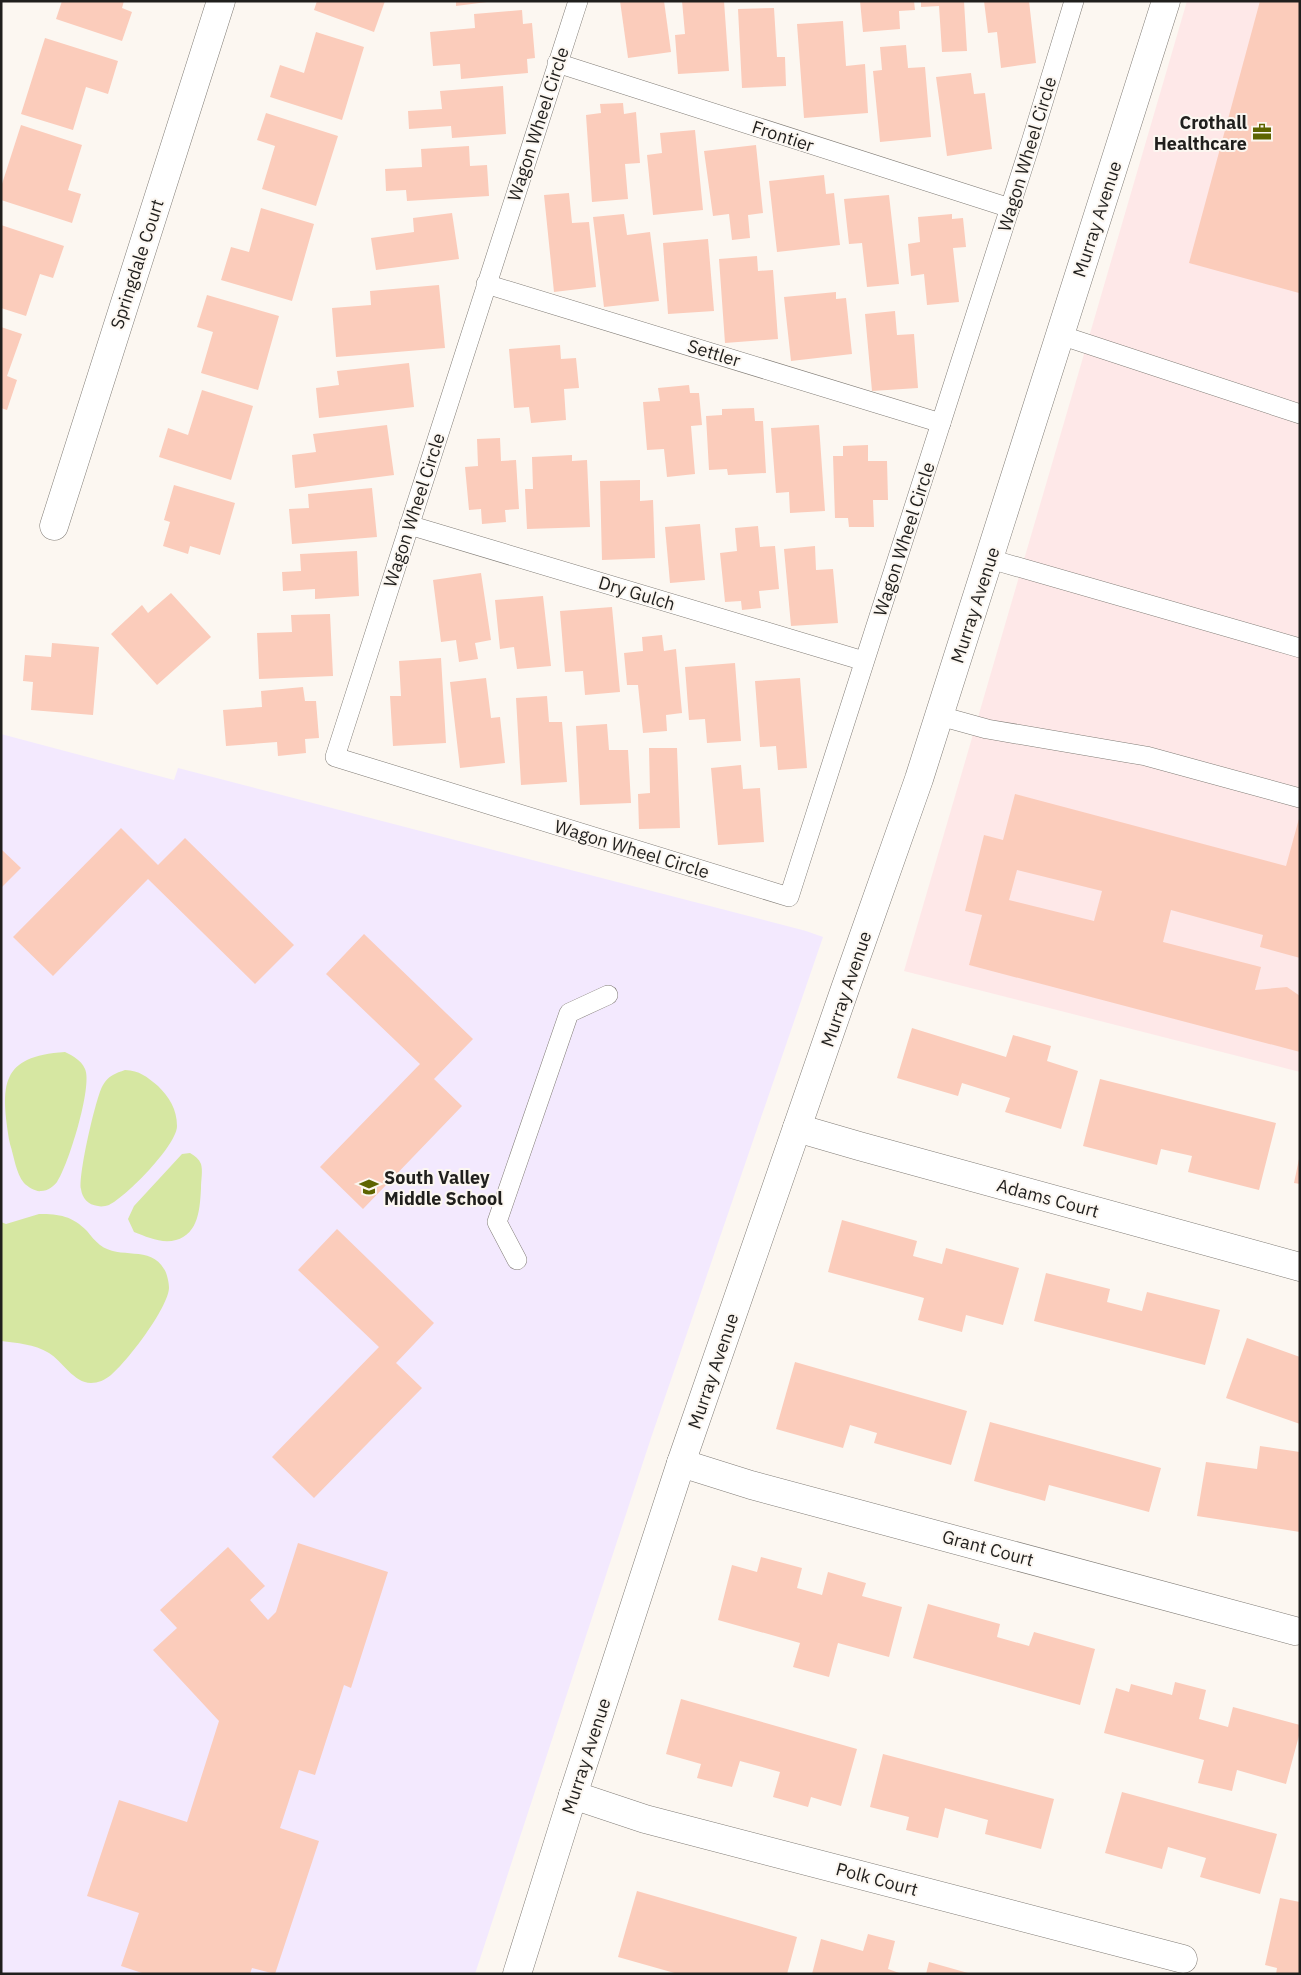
<svg xmlns="http://www.w3.org/2000/svg" width="1301" height="1975" viewBox="0 0 1301 1975" font-family="'IBM Plex Sans',sans-serif">
  <rect width="100%" height="100%" fill="#fcf7f1"/>
  <path fill="#fee8e8" d="M1187,1H1300V1072L904,971Z"/>
  <path fill="#f3e9fe" d="M1,734L174,780L178,768L806,931L823,937L651,1438L475,1974H1Z"/>
  <g fill="#d6e7a2">
    <path d="M65,1052C73,1056 81,1060 85,1069C93,1086 68,1166 57,1182C54,1186 48,1191 41,1191C36,1192 28,1187 24,1183C16,1174 14,1156 10,1144C0,1085 0,1056 65,1052Z"/>
    <path d="M125,1070C140,1071 146,1076 158,1086C169,1097 177,1109 177,1126C177,1145 126,1197 109,1205C106,1206 101,1207 98,1206C88,1205 82,1198 81,1189C78,1176 96,1096 103,1085C108,1076 116,1073 125,1070Z"/>
    <path d="M190,1153C195,1156 199,1159 201,1164C203,1171 201,1180 201,1188C200,1207 199,1234 176,1240C162,1244 147,1237 134,1232L128,1219L134,1206L182,1154Z"/>
    <path d="M39,1214C60,1214 72,1216 87,1231C91,1236 95,1241 100,1245C119,1260 151,1245 164,1269C167,1273 169,1283 169,1288C168,1308 127,1362 111,1375C105,1380 98,1383 91,1383C74,1383 62,1361 49,1353C34,1344 17,1343 1,1341V1222L6,1224Z"/>
  </g>
  <g fill="#fbccbb" fill-rule="evenodd">
    <path d="M62,1H124L122,8L132,12L122,41L56,19Z"/>
    <path d="M317,1H385L374,32L314,10Z"/>
    <path d="M456,1H487V2L456,6Z"/>
    <path d="M620,1H664L671,52L628,58Z"/>
    <path d="M682,1H724L729,71L678,74L675,35L685,34Z"/>
    <path d="M860,1H914L915,10L899,11L900,29L863,32Z"/>
    <path d="M921,1H964L967,51L942,52L939,6L921,7Z"/>
    <path d="M984,1H1029L1036,63L1001,68L997,32L988,33Z"/>
    <path d="M1260,1H1300L1299,293L1189,263Z"/>
    <path d="M774,8L777,57H785L786,86L742,88L738,9Z"/>
    <path d="M522,10L523,24L532,23L535,58L527,59L528,73L461,79L460,64L433,66L430,32L475,28L474,14Z"/>
    <path d="M843,21L846,66L865,64L868,113L804,118L797,24Z"/>
    <path d="M316,32L364,47L342,120L270,97L280,65L304,73Z"/>
    <path d="M45,38L118,61L108,94L86,87L73,130L21,114Z"/>
    <path d="M906,45L908,68L925,67L931,137L880,142L873,71L882,70L880,47Z"/>
    <path d="M971,73L974,94L985,93L992,149L947,156L936,77Z"/>
    <path d="M503,86L506,134L452,138L451,126L409,129L408,111L442,109L440,91Z"/>
    <path d="M623,103L624,114L636,112L640,163L625,164L628,199L592,202L586,115L601,113L600,104Z"/>
    <path d="M266,113L338,136L316,206L262,189L275,146L257,140Z"/>
    <path d="M21,125L82,145L68,190L81,194L72,223L1,200V187Z"/>
    <path d="M695,130L703,210L653,215L647,155L662,153L660,133Z"/>
    <path d="M756,145L763,213L748,215L750,238L732,240L729,214L713,216L704,151Z"/>
    <path d="M469,146L470,166L487,165L489,196L407,201L406,190L386,191L385,169L422,167L421,149Z"/>
    <path d="M824,175L826,194L834,193L840,245L777,252L769,181Z"/>
    <path d="M569,193L572,223L589,222L596,287L554,292L544,195Z"/>
    <path d="M889,195L899,284L867,287L862,243L849,244L844,199Z"/>
    <path d="M261,208L314,224L292,301L221,280L231,247L249,252Z"/>
    <path d="M452,213L459,259L376,270L371,238L414,232L413,218Z"/>
    <path d="M624,214L627,235L650,232L659,301L604,307L593,217Z"/>
    <path d="M952,214V219L963,218L966,247L953,248L959,302L927,305L924,274L911,276L908,244L920,242L918,217Z"/>
    <path d="M1,225L64,246L53,278L40,274L26,316L1,308Z"/>
    <path d="M708,239L714,311L668,314L663,243Z"/>
    <path d="M757,256L758,271L773,270L778,339L725,343L719,259Z"/>
    <path d="M439,285L445,348L336,357L332,308L371,305L370,291Z"/>
    <path d="M836,292V299L846,298L852,354L791,361L784,297Z"/>
    <path d="M207,295L279,316L258,390L201,373L213,332L197,327Z"/>
    <path d="M895,311L897,335L914,334L918,388L872,391L865,314Z"/>
    <path d="M1,327L22,334L7,376L17,380L7,410L1,408Z"/>
    <path d="M560,345L561,359L576,358L579,388L564,389L566,420L531,423L529,407L514,408L509,349Z"/>
    <path d="M409,363L414,407L319,418L316,388L339,385L337,371Z"/>
    <path d="M689,385L690,393H699L702,425L691,426L695,474L667,477L664,449L647,450L643,402L660,401L658,388Z"/>
    <path d="M202,390L253,406L231,480L159,457L168,428L188,435Z"/>
    <path d="M754,408L755,421H763L766,473L728,475L727,469L709,470L706,416L722,415V409Z"/>
    <path d="M387,425L394,475L295,488L292,455L316,452L313,434Z"/>
    <path d="M819,425L825,511L790,513L789,492L776,493L771,428Z"/>
    <path d="M500,438L501,461L516,460L519,509L505,510L506,522L482,524L481,509L469,510L465,467L478,466L477,439Z"/>
    <path d="M868,445V461H887L888,500H873L874,527H849L848,518H835L833,456H843V446Z"/>
    <path d="M572,455V461L587,460L590,527L527,529L525,489H533L532,457Z"/>
    <path d="M640,480V501L653,500L655,558L602,560L600,481Z"/>
    <path d="M174,485L235,503L220,555L190,546L188,554L163,546L170,522L164,520Z"/>
    <path d="M372,488L377,537L292,544L289,509L309,508L308,494Z"/>
    <path d="M700,524L705,580L670,583L665,527Z"/>
    <path d="M758,526L760,547L775,546L779,589L759,591L761,608L742,610L741,601L725,602L720,553L737,551L735,528Z"/>
    <path d="M815,546L816,570L833,569L838,623L791,626L784,549Z"/>
    <path d="M357,551L359,596L315,599V589L283,591L282,572L301,571L300,554Z"/>
    <path d="M481,573L491,640L475,643L478,659L459,662L456,640L441,642L433,580Z"/>
    <path d="M171,593L211,637L157,685L111,634L142,605L148,613Z"/>
    <path d="M543,596L551,666L517,669L514,647L500,649L495,600Z"/>
    <path d="M612,607L620,692L585,695L583,671L565,672L560,611Z"/>
    <path d="M330,614L333,676L259,679L257,633L292,632L291,615Z"/>
    <path d="M662,635L664,651L676,649L682,713L666,715L667,731L643,733L638,685H627L624,653L643,651L642,637Z"/>
    <path d="M52,643L99,647L93,715L31,710L33,682L23,681L25,655L51,657Z"/>
    <path d="M441,658L446,743L393,746L390,696H401L399,661Z"/>
    <path d="M735,663L741,741L707,743L705,719L689,720L685,667Z"/>
    <path d="M486,678L491,718L500,717L505,763L460,768L450,682Z"/>
    <path d="M800,678L807,768L778,770L776,746L760,747L755,681Z"/>
    <path d="M303,687L305,701H316L319,738L305,739L306,753L278,756L277,742L226,746L223,710L262,707L261,691Z"/>
    <path d="M547,696L549,722H562L567,782L521,785L516,698Z"/>
    <path d="M607,724L609,750H628L631,803L580,805L576,726Z"/>
    <path d="M649,748H677L680,828L639,829L638,794L650,793Z"/>
    <path d="M741,765L743,789L760,788L764,842L718,845L711,768Z"/>
    <path d="M1015,794L1286,866L1300,815V958L1260,947L1263,935L1171,910L1163,942L1261,967L1255,990L1287,987L1300,996V1052L969,965L982,915L965,911L984,835L1003,840ZM1017,870L1102,891L1094,921L1009,900Z"/>
    <path d="M121,828L158,865L185,838L294,945L255,984L148,879L53,976L13,937Z"/>
    <path d="M1,849L21,868L1,888Z"/>
    <path d="M364,934L473,1039L434,1079L462,1106L363,1209L320,1167L420,1064L326,974Z"/>
    <path d="M912,1028L1006,1057L1013,1035L1051,1046L1047,1061L1078,1071L1061,1129L1005,1112L1010,1098L962,1083L958,1096L897,1078Z"/>
    <path d="M1100,1079L1276,1123L1259,1190L1188,1172L1192,1156L1161,1149L1157,1165L1083,1146Z"/>
    <path d="M1299,1159H1300V1184L1294,1183Z"/>
    <path d="M842,1220L917,1241L913,1256L942,1264L946,1248L1019,1268L1003,1325L966,1315L962,1332L918,1320L924,1298L828,1272Z"/>
    <path d="M337,1229L434,1323L396,1363L422,1388L314,1498L272,1457L379,1347L298,1270Z"/>
    <path d="M1046,1273L1110,1289L1107,1302L1142,1311L1147,1292L1220,1310L1205,1365L1034,1321Z"/>
    <path d="M1247,1338L1300,1357V1424L1226,1398Z"/>
    <path d="M795,1362L967,1411L951,1465L874,1443L877,1433L850,1425L843,1448L776,1429Z"/>
    <path d="M990,1422L1161,1468L1149,1512L1049,1485L1045,1501L974,1481Z"/>
    <path d="M1260,1446L1300,1452V1532L1197,1516L1206,1462L1257,1469Z"/>
    <path d="M298,1543L388,1572L351,1688L344,1685L315,1775L299,1770L280,1828L319,1841L275,1974L252,1968L250,1974H145L121,1966L139,1913L87,1896L119,1800L187,1822L219,1721L153,1650L177,1628L160,1610L228,1547L265,1586L250,1600L268,1620L276,1612Z"/>
    <path d="M761,1557L802,1568L797,1588L822,1595L828,1572L866,1583L862,1596L902,1607L889,1657L838,1643L829,1677L793,1667L800,1643L718,1620L732,1565L757,1572Z"/>
    <path d="M928,1604L1000,1624L997,1637L1029,1646L1034,1632L1095,1649L1080,1705L913,1658Z"/>
    <path d="M1175,1682L1206,1690L1199,1719L1228,1727L1233,1707L1300,1725V1732L1286,1784L1237,1770L1232,1791L1198,1783L1204,1760L1104,1733L1116,1688L1129,1692L1131,1684L1172,1695Z"/>
    <path d="M681,1699L857,1749L841,1806L811,1797L808,1807L773,1797L780,1772L740,1761L732,1787L697,1778L701,1764L666,1754Z"/>
    <path d="M883,1754L1054,1799L1041,1849L985,1834L988,1820L945,1808L938,1838L906,1830L909,1817L870,1807Z"/>
    <path d="M1122,1792L1277,1834L1260,1894L1200,1877L1206,1858L1168,1847L1162,1869L1105,1853Z"/>
    <path d="M637,1891L797,1937L787,1974H678L618,1957Z"/>
    <path d="M1280,1898L1300,1902V1974H1276L1277,1968L1265,1965Z"/>
    <path d="M868,1934L895,1941L888,1969L902,1974H812L821,1939L863,1951Z"/>
    <path d="M929,1962L968,1973V1974H926Z"/>
  </g>
  <g fill="none" stroke-linecap="round" stroke-linejoin="round">
    <g stroke="#807c76" stroke-width="20">
      <g id="lane">
        <path d="M578,1L335,757L789,897L1031,142L1074,1"/>
        <path d="M557,63L1010,208"/>
        <path d="M486,284L941,423"/>
        <path d="M1060,335L1300,414"/>
        <path d="M409,525L864,661"/>
        <path d="M990,559L1300,648"/>
        <path d="M940,716L987,729L1146,756L1300,798"/>
        <path d="M517,1260L497,1222L569,1013L608,995"/>
      </g>
    </g>
    <g stroke="#807c76" stroke-width="29">
      <g id="street">
        <path d="M54,526L221,1"/>
        <path d="M797,1128L859,1146L1300,1267"/>
        <path d="M681,1463L751,1485L1295,1631"/>
        <path d="M573,1795L645,1819L1183,1959"/>
      </g>
    </g>
    <g stroke="#807c76" stroke-width="29">
      <path id="secondary" d="M517,1974L573,1795L681,1463L846,986L919,779L1166,1"/>
    </g>
    <use href="#lane" stroke="#fff" stroke-width="19"/>
    <use href="#street" stroke="#fff" stroke-width="28"/>
    <use href="#secondary" stroke="#fff" stroke-width="28"/>
  </g>
  <defs>
    <g id="office-bare" transform="scale(1.5)"><path d="M-6-3h4V-5.5h4V-3h4V5H-6ZM-1-4.5V-3h2v-1.5ZM-6 0V1H6V0Z" fill="#5d6400" stroke="#fcf7f1" stroke-width="2.5" paint-order="stroke"/></g>
    <g id="school-bare" transform="scale(1.5)"><path d="M0-5L7-2L0 1L-7-2ZM-4 1L0 2.5L4 1V4Q0 6-4 4Z" fill="#5d6400" stroke="#fcf7f1" stroke-width="2.5" paint-order="stroke"/></g>
  </defs>
  <g fill-rule="evenodd">
    <use href="#office-bare" x="1262" y="132"/>
    <use href="#school-bare" x="369" y="1187"/>
  </g>
  <g text-anchor="middle" dominant-baseline="central" stroke-width="4" stroke-linejoin="round" paint-order="stroke">
    <g font-size="18" font-weight="bold" fill="#201f1d" stroke="#fcf7f1" text-anchor="end">
      <text x="1247" y="122">Crothall<tspan x="1247" dy="21">Healthcare</tspan></text>
      <text x="384" y="1177" text-anchor="start">South Valley<tspan x="384" dy="21">Middle School</tspan></text>
    </g>
    <g font-size="18" fill="#201f1d" stroke="#fcf7f1">
      <text transform="translate(538 124) rotate(-72)">Wagon Wheel Circle</text>
      <text transform="translate(783 136) rotate(18)">Frontier</text>
      <text transform="translate(1027 154) rotate(-73)">Wagon Wheel Circle</text>
      <text transform="translate(1097 219) rotate(-72)">Murray Avenue</text>
      <text transform="translate(137 264) rotate(-72)">Springdale Court</text>
      <text transform="translate(714 353) rotate(17)">Settler</text>
      <text transform="translate(414 510) rotate(-72)">Wagon Wheel Circle</text>
      <text transform="translate(904 539) rotate(-72)">Wagon Wheel Circle</text>
      <text transform="translate(637 593) rotate(17)">Dry Gulch</text>
      <text transform="translate(975 605) rotate(-72)">Murray Avenue</text>
      <text transform="translate(632 849) rotate(17)">Wagon Wheel Circle</text>
      <text transform="translate(846 989) rotate(-71)">Murray Avenue</text>
      <text transform="translate(1048 1198) rotate(15)">Adams Court</text>
      <text transform="translate(713 1371) rotate(-71)">Murray Avenue</text>
      <text transform="translate(988 1548) rotate(15)">Grant Court</text>
      <text transform="translate(586 1756) rotate(-72)">Murray Avenue</text>
      <text transform="translate(877 1879) rotate(15)">Polk Court</text>
    </g>
  </g>
  <rect width="1301" height="1975" fill="none" stroke="#201f1d" stroke-width="5"/>
</svg>
